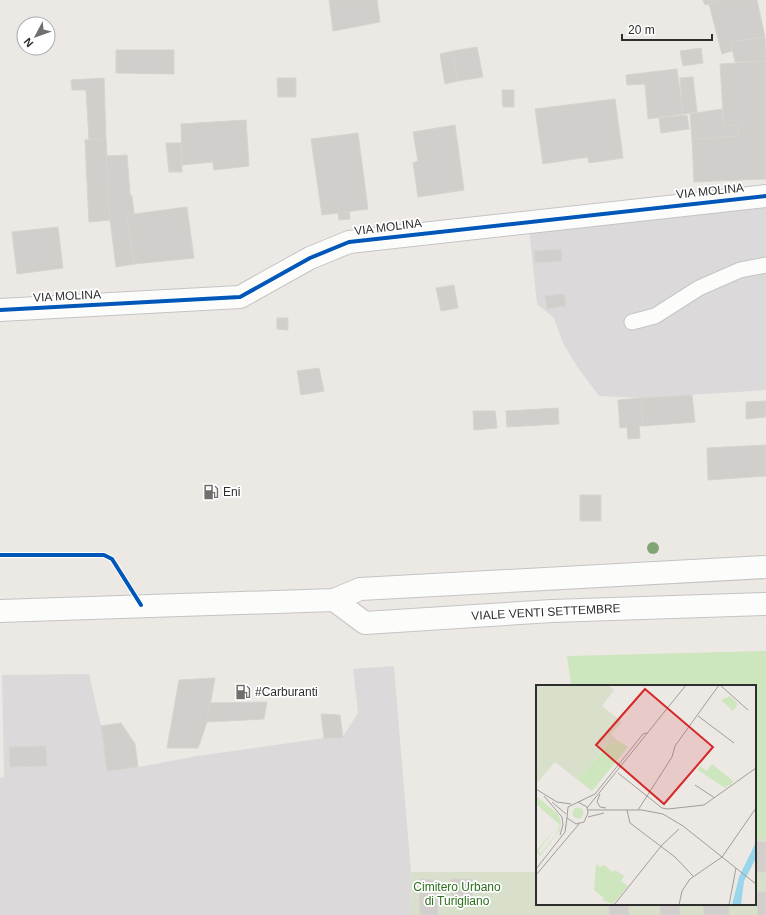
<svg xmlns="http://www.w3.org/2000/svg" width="766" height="915" viewBox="0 0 766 915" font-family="Arial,sans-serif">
  <rect width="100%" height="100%" fill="#ece8e4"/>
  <g fill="#dcd9db">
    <path d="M766,208V390L641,398L599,396L578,368L563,343L554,318L537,304L529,230Z"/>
    <path d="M394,666L411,872L412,915H0V778L4,777L2,675L89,674L101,726L108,771L139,767L197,756L324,738H342L358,713L353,669Z"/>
  </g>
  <path fill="#cee6be" d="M766,651V838H755V686H571L567,656Z"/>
  <path fill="#d8e0cc" d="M755,838H766V915H412L411,872H537V904H755Z"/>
  <g fill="#d1cecb" stroke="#d7d4d0">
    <path d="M329,0H377L380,22L333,31Z"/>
    <path d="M703,0H714L715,2L705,5Z"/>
    <path d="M714,0H757L765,37L731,42L732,51L722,54L709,4L715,2Z"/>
    <path d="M765,37L766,61L735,62L731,42Z"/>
    <path d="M477,47L483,77L458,81L453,51Z"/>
    <path d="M701,48L703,63L683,66L680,51Z"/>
    <path d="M116,50H174V74L116,73Z"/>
    <path d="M453,51L458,81L445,84L440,54Z"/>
    <path d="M766,61V179L694,182L692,139L738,136L739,125L724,126L720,64Z"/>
    <path d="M677,69L683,114L648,119L645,84L627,85L626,75Z"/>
    <path d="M693,77L697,112L683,114L680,78Z"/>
    <path d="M104,78L106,139L89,140L86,90H72L71,80Z"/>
    <path d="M277,78H296V97H278Z"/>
    <path d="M502,90H514V107H503Z"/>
    <path d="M615,99L623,158L589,163L588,157L543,164L535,109Z"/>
    <path d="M722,109L724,126L739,125L738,136L692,139L690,114Z"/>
    <path d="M687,115L689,129L661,133L659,118Z"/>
    <path d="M246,120L249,166L214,170L213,162L182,165L181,124Z"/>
    <path d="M455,125L464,190L418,197L413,163L418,161L413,132Z"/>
    <path d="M358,133L368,209L322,215L311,139Z"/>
    <path d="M106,139L110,220L89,222L85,140Z"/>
    <path d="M166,143H181L182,172H169Z"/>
    <path d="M127,155L130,195L132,196L134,214L127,215L134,264L116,267L110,220L106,156Z"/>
    <path d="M187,207L194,258L134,264L127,215Z"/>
    <path d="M349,212L350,219L339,220L338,213Z"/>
    <path d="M58,227L63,268L17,274L12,232Z"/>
    <path d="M561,249L562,261L535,263L534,251Z"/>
    <path d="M454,285L458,308L441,311L436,288Z"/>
    <path d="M564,294L566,306L547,309L545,296Z"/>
    <path d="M277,318H288V330L277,329Z"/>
    <path d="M319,368L324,391L301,395L297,371Z"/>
    <path d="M692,395L695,422L643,426L641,398Z"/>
    <path d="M641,398L643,426H639L640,438L628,439L627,427L620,428L618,400Z"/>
    <path d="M766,401V417L746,419V402Z"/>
    <path d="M558,408L559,424L507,427L506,411Z"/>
    <path d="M473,411H495L497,428L474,430Z"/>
    <path d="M766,445V476L708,480L707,448Z"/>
    <rect x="580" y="495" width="21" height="26"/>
    <path d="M215,678L207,722L198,748H167L179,680Z"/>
    <path d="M267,702L264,719L207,722L210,703Z"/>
    <path d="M321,714L340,715L343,738H324Z"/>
    <path d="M121,723L135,744L138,767L107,771L101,726Z"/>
    <path d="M46,746L47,766L10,767L9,747Z"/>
    <rect x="755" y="842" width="11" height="30"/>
    <path d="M419,879L437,880L438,915H420Z"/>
    <path d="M451,879H472L473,901H452Z"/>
    <path d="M756,892H766V915H758Z"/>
    <path d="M609,904H628L629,915H609Z"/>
    <path d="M660,904H679L680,915H660Z"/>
    <path d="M703,904H729V915H704Z"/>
  </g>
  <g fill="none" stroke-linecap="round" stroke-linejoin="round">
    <g stroke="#c5c4c5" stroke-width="17">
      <path id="service" d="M632,322L655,316L699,288L740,270L766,265"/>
    </g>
    <g stroke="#c5c4c5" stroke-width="24">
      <path id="minor" d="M0,310L240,297L310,258L349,242L766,196"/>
    </g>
    <g stroke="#c5c4c5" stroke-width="24">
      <g id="secondary">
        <path d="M334,600L365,623L552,611L766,604"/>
        <path d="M0,611L334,600L360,589L766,567"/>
      </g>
    </g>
    <use href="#service" stroke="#fcfcfb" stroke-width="15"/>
    <use href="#minor" stroke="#fcfcfb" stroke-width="22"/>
    <use href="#secondary" stroke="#fcfcfb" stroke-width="22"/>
    <g stroke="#fff" stroke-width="6">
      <g id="cycleway">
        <path d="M0,310L240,297L310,258L349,242L766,196"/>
        <path d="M0,555H104L112,559L141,605"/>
      </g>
    </g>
    <use href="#cycleway" stroke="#0057b8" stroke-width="4"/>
  </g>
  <circle fill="#82a575" cx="653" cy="548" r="6"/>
  <defs>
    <g id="fuel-bare" transform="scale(1.2)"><path d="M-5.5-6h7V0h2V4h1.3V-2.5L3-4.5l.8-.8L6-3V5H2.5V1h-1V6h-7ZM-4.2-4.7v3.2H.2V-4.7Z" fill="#706f6e" stroke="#fff" stroke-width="2.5" paint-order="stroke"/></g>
  </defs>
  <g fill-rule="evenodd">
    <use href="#fuel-bare" x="211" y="492"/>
    <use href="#fuel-bare" x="243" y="692"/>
  </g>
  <g text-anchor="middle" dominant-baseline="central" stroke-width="3.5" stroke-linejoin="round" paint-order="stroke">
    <g font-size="12" fill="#2e2e2e" stroke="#fff">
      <text transform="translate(710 191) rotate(-6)">VIA MOLINA</text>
      <text transform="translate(388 227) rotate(-7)">VIA MOLINA</text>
      <text transform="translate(67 296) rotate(-3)">VIA MOLINA</text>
      <text transform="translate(546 612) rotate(-3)">VIALE VENTI SETTEMBRE</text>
    </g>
    <g font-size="12" fill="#2e2e2e" stroke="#fff" text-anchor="start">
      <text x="223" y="492">Eni</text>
      <text x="255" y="692">#Carburanti</text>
    </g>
    <g font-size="12" fill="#2c6e1b" stroke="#fff">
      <text x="457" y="887">Cimitero Urbano<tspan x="457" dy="14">di Turigliano</tspan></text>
    </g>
  </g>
  <g transform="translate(536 685)">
    <rect width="220" height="220" fill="#ece8e4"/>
    <path d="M194,11L202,19L197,26L185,15ZM81,55L92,62L56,106L42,95L73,57L77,60ZM176,79L197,96V97L189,103L162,85L164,81L171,86ZM0,111L22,129L25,137L24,145L4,171L0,166L19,144L2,166L5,168L21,148L24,140L0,119ZM36.5 128a5.5 5.5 0 1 1 11 0a5.5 5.5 0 1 1-11 0ZM60,179L64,182L68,180L77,187L79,185L88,191L85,196L92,201L77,219L66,215L68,213L58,205Z" fill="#cee6be"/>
    <path d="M0,0H72L78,5L66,21L86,37L75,49L81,55L77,60L72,57L42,95L19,77L0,99Z" fill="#d8e0cc"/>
    <path d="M220,157V173L208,196L205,220H196L203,192Z" fill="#99d6ec"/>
    <path fill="none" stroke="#a09e9b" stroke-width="1" d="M184,0L212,25M162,31L198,58M82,88L126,123L132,124L168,120L220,83M159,100L179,113M0,104L21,117L35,119M64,109L61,117L64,122L70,123M8,111L26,132L27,140L24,150M16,117L30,129M42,117L51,122L52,128L48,137L40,139L31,133L32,122L59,109L107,49L111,48M51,123L150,0M52,125H106L127,129L147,141L220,199M91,125L94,138L139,172L157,191M102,125L136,72L139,61L183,0M52,132L68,128M0,184L29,147L31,133M0,190L43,139M78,220L126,160L143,144M143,220L146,206L154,194L186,172L220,123M193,220L200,183"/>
    <path fill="#d62828" fill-opacity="0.15" stroke="#d62828" stroke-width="2" d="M109,4L177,62L128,119L60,60Z"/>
    <rect width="220" height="220" fill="none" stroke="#2e2e2e" stroke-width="2"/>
  </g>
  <g transform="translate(36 36) rotate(229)"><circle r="19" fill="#ffffff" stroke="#ababab"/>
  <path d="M0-3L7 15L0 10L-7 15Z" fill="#706f6e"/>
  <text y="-6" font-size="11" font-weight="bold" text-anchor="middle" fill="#2e2e2e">N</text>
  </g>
  <path d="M622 34v6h90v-6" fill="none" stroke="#2e2e2e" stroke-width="2"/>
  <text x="628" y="34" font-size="12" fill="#2e2e2e" stroke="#ffffff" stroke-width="3" paint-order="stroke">20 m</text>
</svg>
